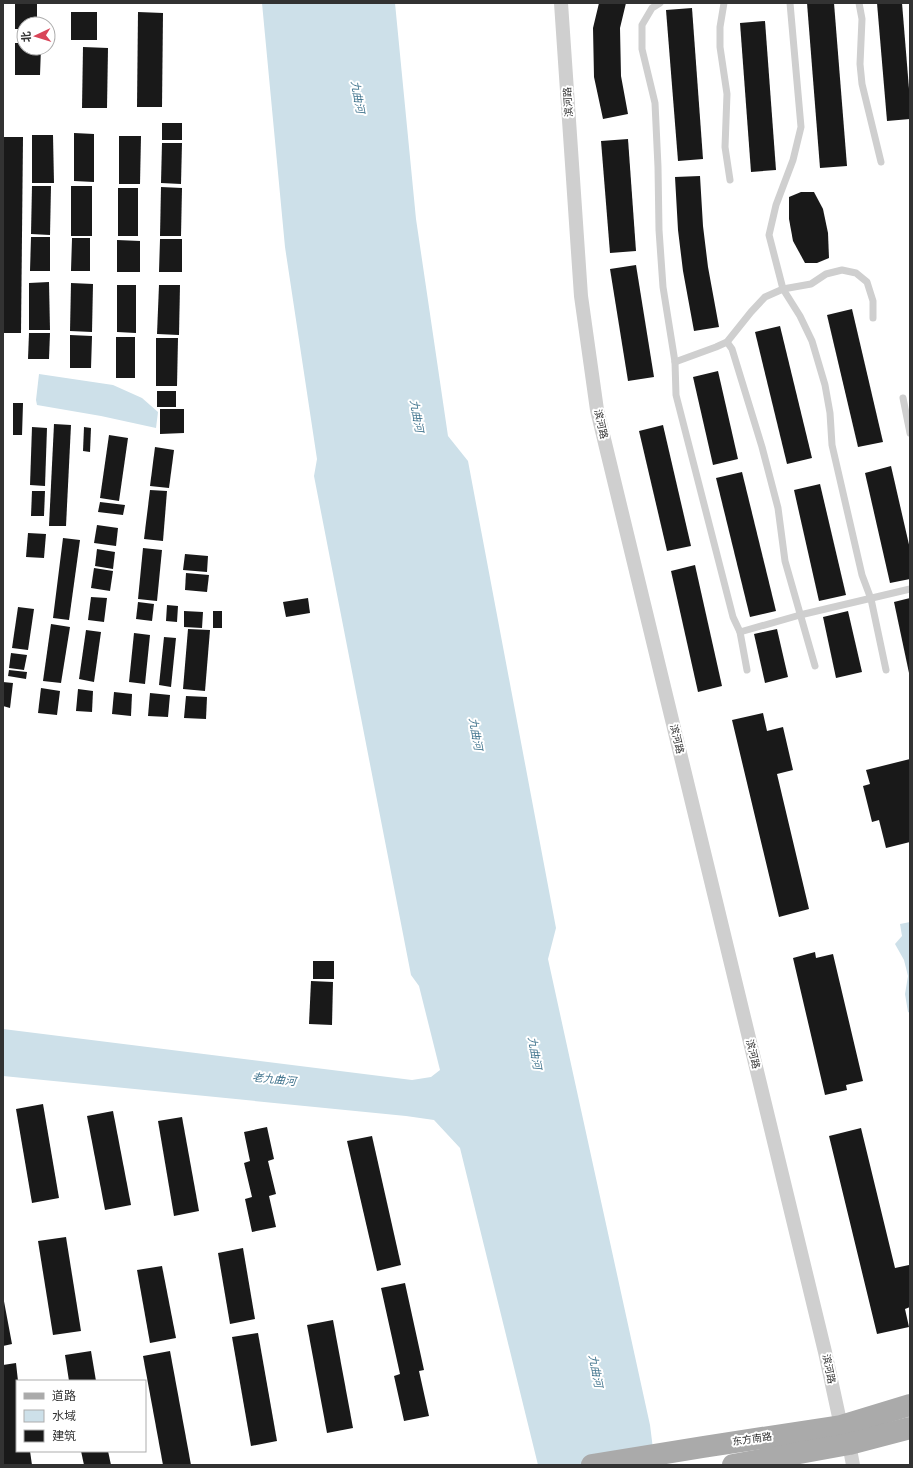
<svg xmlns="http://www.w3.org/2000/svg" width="913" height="1468" viewBox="0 0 913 1468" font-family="Montserrat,'Noto Sans SC',sans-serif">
  <rect width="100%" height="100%" fill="#fff"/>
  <g fill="#cde0e9">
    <path d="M262,3H395L416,219L448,436L468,461L556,928L548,959L650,1425L655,1465H538L460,1148L434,1120L406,1116L3,1076V1029L412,1080L431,1077L440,1070L419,986L411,975L314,476L317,459L285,247Z"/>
    <path d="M39,374L113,385L142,398L158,412L156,428L101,416L37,405L36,400Z"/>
    <path d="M910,922V1013L908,1012L905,994L908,976L904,960L895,944L902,936L900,924Z"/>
  </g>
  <g fill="#191919">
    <path d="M15,3H37V24H24V29H15Z"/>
    <path d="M599,3H626L620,28L621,76L628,114L603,119L594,77L593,28Z"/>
    <path d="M807,3H834L847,166L820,168Z"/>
    <path d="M877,3H902L910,101V119L887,121Z"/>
    <path d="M692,8L703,159L678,161L666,10Z"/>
    <rect x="71" y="12" width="26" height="28"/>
    <path d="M138,12L163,13L162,107H137Z"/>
    <path d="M765,21L776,170L751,172L740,23Z"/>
    <path d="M15,43H24V48H41L40,75H15Z"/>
    <path d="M83,47L108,48L107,108H82Z"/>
    <rect x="162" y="123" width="20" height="17"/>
    <path d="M74,133L94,134V182L74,181Z"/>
    <path d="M32,135H53L54,183H32Z"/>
    <path d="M119,136H141L140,184H119Z"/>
    <path d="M3,137H23L21,333H3Z"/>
    <path d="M628,139L636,251L610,253L601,141Z"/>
    <path d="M162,143H182L181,184L161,183Z"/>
    <path d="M700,176L703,226L708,267L719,327L694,331L683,271L678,230L675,177Z"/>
    <path d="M32,186H51L50,235L31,234Z"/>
    <rect x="71" y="186" width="21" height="50"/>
    <path d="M161,187L182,188L181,236H160Z"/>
    <rect x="118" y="188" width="20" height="48"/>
    <path d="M801,192H814L823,209L828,233L829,258L817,263H805L793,241L789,219V197Z"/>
    <path d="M31,237H50V271H30Z"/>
    <path d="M72,238H90V271H71Z"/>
    <path d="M160,239H182V272H159Z"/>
    <path d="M117,240L140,241V272H117Z"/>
    <path d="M636,265L654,377L628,381L610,269Z"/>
    <path d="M49,282L50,330H29V283Z"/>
    <path d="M71,283L93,284L92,332L70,331Z"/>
    <path d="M117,285H136V333L117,332Z"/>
    <path d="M159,285H180L179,335L157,334Z"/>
    <path d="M852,309L883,442L858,447L827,315Z"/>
    <path d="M780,326L812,458L787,464L755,332Z"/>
    <path d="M29,333H50L49,359H28Z"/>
    <path d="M70,335L92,336L91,368H70Z"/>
    <rect x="116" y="337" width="19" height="41"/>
    <path d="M156,338H178L177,386H156Z"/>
    <path d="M718,371L738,459L713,465L693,377Z"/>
    <rect x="157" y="391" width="19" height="16"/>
    <path d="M13,403H23L22,435H13Z"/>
    <path d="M160,409H184V433L160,434Z"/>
    <path d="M54,424L71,425L66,526H49Z"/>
    <path d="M663,425L691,546L667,551L639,431Z"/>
    <path d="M32,427L47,428L45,486L30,485Z"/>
    <path d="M84,427L91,428L90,452L83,451Z"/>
    <path d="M109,435L128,438L119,501L100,498Z"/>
    <path d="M155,447L174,450L169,488L150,486Z"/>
    <path d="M891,466L910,549V579L890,583L865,473Z"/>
    <path d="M742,472L776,611L750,617L716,478Z"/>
    <path d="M820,484L846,595L819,601L794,490Z"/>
    <path d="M150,490L167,491L163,541L144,539Z"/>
    <path d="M32,491H45L44,516H31Z"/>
    <path d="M100,502L125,505L123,515L98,512Z"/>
    <path d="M97,525L118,528L116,546L94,543Z"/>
    <path d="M28,533L46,534L44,558L26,557Z"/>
    <path d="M63,538L80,540L69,620L53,618Z"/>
    <path d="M143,548L162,550L157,601L138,599Z"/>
    <path d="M97,549L115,552L113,569L95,566Z"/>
    <path d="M185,554L208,556L207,572L183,570Z"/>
    <path d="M695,565L722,686L698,692L671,571Z"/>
    <path d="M94,568L113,571L110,591L91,588Z"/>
    <path d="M186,573L209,575L207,592L185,590Z"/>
    <path d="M91,597L107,598L104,622L88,620Z"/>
    <path d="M308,598L310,613L286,617L283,602Z"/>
    <path d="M910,598V673H909L894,602Z"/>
    <path d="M138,602L154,604L152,621L136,619Z"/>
    <path d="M167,605L178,606L177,622L166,621Z"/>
    <path d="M18,607L34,609L28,650L12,648Z"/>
    <path d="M184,611L203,612L202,628L184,627Z"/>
    <rect x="213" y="611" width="9" height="17"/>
    <path d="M848,611L862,672L836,678L823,617Z"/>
    <path d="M51,624L70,627L61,683L43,681Z"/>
    <path d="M188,629L210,630L205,691L183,689Z"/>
    <path d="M777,629L788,677L765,683L754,634Z"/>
    <path d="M86,630L101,632L94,682L79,679Z"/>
    <path d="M134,633L150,635L145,684L129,682Z"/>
    <path d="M164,637L176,638L171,687L159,685Z"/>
    <path d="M11,653L27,655L24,670L9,668Z"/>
    <path d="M9,670L27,672L26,679L8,676Z"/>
    <path d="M3,682L13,683L10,708L3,706Z"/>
    <path d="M41,688L60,691L57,715L38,713Z"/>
    <path d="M78,689L93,691L92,712L76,711Z"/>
    <path d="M114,692L132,694L131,716L112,714Z"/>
    <path d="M150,693L170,695L168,717L148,716Z"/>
    <path d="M186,696L207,697L206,719L184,718Z"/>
    <path d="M763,713L767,731L783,727L793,770L777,774L809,909L779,917L732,720Z"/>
    <path d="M910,759V842L886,848L879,820L872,822L863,786L870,784L866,770Z"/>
    <path d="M815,952L816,958L833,954L863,1081L846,1085L847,1090L825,1095L793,958Z"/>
    <rect x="313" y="961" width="21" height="18"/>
    <path d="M311,981L333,982L332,1025L309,1024Z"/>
    <path d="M43,1104L59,1198L32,1203L16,1109Z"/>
    <path d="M113,1111L131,1205L105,1210L87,1116Z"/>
    <path d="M182,1117L199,1211L174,1216L158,1121Z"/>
    <path d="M267,1127L274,1159L268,1161L276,1194L269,1196L276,1227L252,1232L245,1199L252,1197L244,1163L250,1161L244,1132Z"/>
    <path d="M861,1128L895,1268L909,1265L910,1269V1307L905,1309L909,1327L877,1334L829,1136Z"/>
    <path d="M372,1136L401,1265L377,1271L347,1141Z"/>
    <path d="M66,1237L81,1331L53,1335L38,1241Z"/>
    <path d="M243,1248L255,1319L230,1324L218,1253Z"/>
    <path d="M162,1266L176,1338L150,1343L137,1270Z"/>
    <path d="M405,1283L424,1370L419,1371L429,1416L404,1421L394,1376L400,1374L381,1288Z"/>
    <path d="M3,1296L12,1344L3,1346Z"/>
    <path d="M333,1320L353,1428L327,1433L307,1325Z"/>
    <path d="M258,1333L277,1441L251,1446L232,1337Z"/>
    <path d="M91,1351L96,1381H69L65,1355Z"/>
    <path d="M170,1351L191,1465H163L143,1356Z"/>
    <path d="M16,1363L18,1381H17V1451H30L32,1465H4L3,1459V1365Z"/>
    <path d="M81,1451H108L111,1465H84Z"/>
  </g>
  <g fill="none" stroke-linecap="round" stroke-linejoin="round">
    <g stroke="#cfcfcf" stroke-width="7">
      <path d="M660,3L652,8L642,25V49L655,103L658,167L659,230L663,287L675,362L676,395L733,617L740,632L747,670"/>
      <path d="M724,3L720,27V47L727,94L725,147L730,180"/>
      <path d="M790,3L801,127L793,160L776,205L769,235L783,289L800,316L812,341L825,385L830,413L832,445L862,575L871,599L886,670"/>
      <path d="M859,3L862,19L860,64L862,84L881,162"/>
      <path d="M727,342L732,349L762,447L778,508L785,561L815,666"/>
      <path d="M675,362L716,347L727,342L751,312L765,297L783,289L811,284L826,274L842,270L856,273L867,282L873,301V318"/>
      <path d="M903,398L910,433"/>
      <path d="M740,632L800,615L910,589"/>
    </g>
    <path stroke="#cfcfcf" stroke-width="14" d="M561,3L581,296L597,410L825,1352L841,1426L849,1444L853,1465"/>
    <g stroke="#aaa" stroke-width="22">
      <path d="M592,1465L703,1447L841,1426L910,1405"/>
      <path d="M733,1465L849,1444L910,1428"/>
    </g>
  </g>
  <g text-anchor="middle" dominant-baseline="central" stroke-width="4" stroke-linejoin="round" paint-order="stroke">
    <g font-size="10" fill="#323232" stroke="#fff">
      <text transform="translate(568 102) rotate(-94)">滨河路</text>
      <text transform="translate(601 424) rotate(77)">滨河路</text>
      <text transform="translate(677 739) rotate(76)">滨河路</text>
      <text transform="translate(753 1054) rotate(76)">滨河路</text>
      <text transform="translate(829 1369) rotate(78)">滨河路</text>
      <text transform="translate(752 1439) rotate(-8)">东方南路</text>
    </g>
    <g font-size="11" font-style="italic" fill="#457790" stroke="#fff">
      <text transform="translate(358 97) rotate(80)">九曲河</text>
      <text transform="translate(417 416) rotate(80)">九曲河</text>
      <text transform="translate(476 734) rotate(80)">九曲河</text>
      <text transform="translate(535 1053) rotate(80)">九曲河</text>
      <text transform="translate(274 1079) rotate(6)">老九曲河</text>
      <text transform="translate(596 1371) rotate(79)">九曲河</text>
    </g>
  </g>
  <rect width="913" height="1468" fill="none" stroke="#323232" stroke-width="8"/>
  <rect x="16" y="1380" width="130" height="72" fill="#ffffff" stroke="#adadad"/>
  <rect x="24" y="1393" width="20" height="6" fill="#aaaaaa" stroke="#adadad"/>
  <text x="52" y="1400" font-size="12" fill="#323232">道路</text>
  <rect x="24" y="1410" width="20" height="12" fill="#cde0e9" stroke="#adadad"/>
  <text x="52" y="1420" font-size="12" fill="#323232">水域</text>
  <rect x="24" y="1430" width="20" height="12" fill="#191919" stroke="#adadad"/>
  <text x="52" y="1440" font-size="12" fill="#323232">建筑</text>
  <g transform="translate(36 36) rotate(266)"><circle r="19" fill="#ffffff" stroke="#adadad"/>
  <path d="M0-3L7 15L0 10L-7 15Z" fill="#d94558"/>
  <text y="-6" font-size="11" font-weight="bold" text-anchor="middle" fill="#323232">北</text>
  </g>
</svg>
